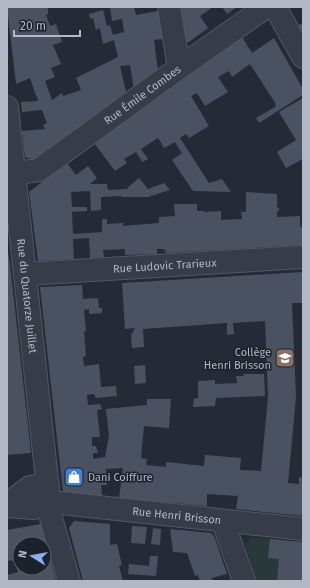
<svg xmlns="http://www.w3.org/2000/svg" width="310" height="588" viewBox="0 0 310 588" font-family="'Fira Sans',sans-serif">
  <rect width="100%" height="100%" fill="#242b37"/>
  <path fill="#28393a" d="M251,537L303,542V581H257L245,545Z"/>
  <g fill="#4a5261" fill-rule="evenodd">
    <path d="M7,7H48V14L46,15L50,26L56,24L62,42L53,45L61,64L51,68L55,77L45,81L52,100L62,93L63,96L81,90L76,78L118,57L114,40L103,44L100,28L96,30L93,18L90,19L89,14L103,10L107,26L110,25L113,35L124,32L122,19L112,21L110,7H134L136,15L163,10L169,38L154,40L158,71L134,89L130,65L120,66L127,96L34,160L25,157L22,131L45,129L43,125L47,123L42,110L22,112L21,102L38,101L30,78L16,84Z"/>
    <path d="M176,7H213L200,16L208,28L189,42H185Z"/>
    <path d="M222,7H237L227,14Z"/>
    <path d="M303,23V35L297,26Z"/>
    <path d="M242,37L252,53L274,38L303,89V95L259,123L256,118L275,107L276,104L250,64L232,77L229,71L218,77L228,92L205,106L197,93L191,96L209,126L189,138L186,134L180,138L209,183L222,179L231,192L193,191L172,160L182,153L175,142L164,148L158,138L141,149L148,159L142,162L136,152L124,159L127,163L115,171L94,143Z"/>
    <path d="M303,98V159L286,168L277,152L296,140L279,112Z"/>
    <path d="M67,163L76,175L88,166L97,178L90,184H107L108,190L128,189L127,188L139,178L148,189L164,183L170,190L148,197H122L121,196L101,197V210L91,211L90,191L71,192L72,207H87V211L72,212L73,234L102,232V219H107V224L123,223V226L159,223V217L175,216L174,204H197V211H204V212L221,211V220L242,219L241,212H246V192L277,194V207L279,208V211H277V217L300,216V227H303V245L166,253L164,249H157V254L125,255V249L103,250L104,257L90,258L89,238L73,239L74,259L38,261L29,192Z"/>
    <path d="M7,245L10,264L31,453L7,455Z"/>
    <path d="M303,272V303H292L296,397L288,483L299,484V477L303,478V516L236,509L238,496L207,494V506L119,498L123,468L106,469L107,485H101L102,496L63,492L40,287L82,285L83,299L98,298L99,308H102V313L89,314V309L84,310L86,331H84L86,356L83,357L84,366L99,364L101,387L116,386L117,396L96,398L94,394L87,395L88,405L100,404L102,409L97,410L100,437H92V446H96L98,453H93V459L105,457L109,436L106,409L147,405V399H171L169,428L144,426L141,458L147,459L146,465L166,467V462L204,466L205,455L241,458L240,470L261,471L268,396L265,321L233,323L234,334L227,335V323L143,329L144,347L132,348L131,335L135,328L125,329L122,283Z"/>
    <path d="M145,365L146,383L135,384L134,366Z"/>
    <path d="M243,374H264L265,396L216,398L215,406L193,407L194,399L198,398V381L215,380V384L237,383L236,376H244Z"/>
    <path d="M74,521L110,524V545L117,544L122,565L119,566L123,581H83L69,528Z"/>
    <path d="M41,524L56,581H7V575L18,572L15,560L7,561V530ZM20,544H44V568H20Z"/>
    <path d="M132,526L147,527L145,544L131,543Z"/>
    <path d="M153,528L161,529L160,545L151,544Z"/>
    <path d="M170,529L211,533L214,536L227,574L212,578L213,581H200L198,575L195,576L187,553L173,552Z"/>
    <path d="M270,539L303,542V581H277L279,559L268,558Z"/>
    <path d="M150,556H158L156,576L128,574L129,564L149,566Z"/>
  </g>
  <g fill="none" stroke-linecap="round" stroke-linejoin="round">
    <g stroke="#525862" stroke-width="24">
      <g id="minor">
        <path d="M169,7L179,68"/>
        <path d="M275,7L303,57"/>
        <path id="s1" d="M7,107L51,518L69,581"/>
        <path id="s2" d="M7,174L39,170L179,68L266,7"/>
        <path id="s3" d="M26,274L303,257"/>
        <path d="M7,504L30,487L48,485"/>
        <path id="s4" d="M7,506L33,508L61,503L303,529"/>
        <path d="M223,522L244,581"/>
      </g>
    </g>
    <use href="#minor" stroke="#373d48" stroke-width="22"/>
  </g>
  <defs>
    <g id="school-square" transform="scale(1)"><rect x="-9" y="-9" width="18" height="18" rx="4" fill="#8d6e63" stroke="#1c222c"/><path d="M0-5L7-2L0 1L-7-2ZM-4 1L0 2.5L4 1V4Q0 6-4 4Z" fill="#fff"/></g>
    <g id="shop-square" transform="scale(1)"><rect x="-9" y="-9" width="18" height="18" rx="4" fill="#3f7fe0" stroke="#1c222c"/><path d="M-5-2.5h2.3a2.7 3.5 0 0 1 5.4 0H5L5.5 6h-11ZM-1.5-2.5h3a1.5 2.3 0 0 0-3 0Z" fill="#fff"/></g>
  </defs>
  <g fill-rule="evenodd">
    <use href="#school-square" x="285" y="358"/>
    <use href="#shop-square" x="74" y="477"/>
  </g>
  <g text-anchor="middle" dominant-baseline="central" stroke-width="3" stroke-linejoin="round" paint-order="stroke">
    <g font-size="11" fill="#b2b8c4" stroke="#1c222c">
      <text stroke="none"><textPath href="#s2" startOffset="160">Rue Émile Combes</textPath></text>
      <text stroke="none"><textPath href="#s3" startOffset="139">Rue Ludovic Trarieux</textPath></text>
      <text stroke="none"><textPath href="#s1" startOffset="190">Rue du Quatorze Juillet</textPath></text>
      <text stroke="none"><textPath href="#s4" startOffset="171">Rue Henri Brisson</textPath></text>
    </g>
    <g font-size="11" fill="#b2b8c4" stroke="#1c222c" text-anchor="end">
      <text x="271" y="352">Collège<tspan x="271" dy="13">Henri Brisson</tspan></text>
      <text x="88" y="477" text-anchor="start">Dani Coiffure</text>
    </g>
  </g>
  <rect width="310" height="588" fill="none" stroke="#b2b8c4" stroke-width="16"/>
  <g transform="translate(32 556) rotate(281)"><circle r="19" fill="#1c222c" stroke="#585e69"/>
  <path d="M0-3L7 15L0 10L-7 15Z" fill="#8eafed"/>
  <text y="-6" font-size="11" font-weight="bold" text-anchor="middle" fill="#b2b8c4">N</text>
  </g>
  <path d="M14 30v6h66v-6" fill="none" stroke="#b2b8c4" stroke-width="2"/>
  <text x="20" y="30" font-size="12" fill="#b2b8c4" stroke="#1c222c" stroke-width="3" paint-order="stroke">20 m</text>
</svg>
